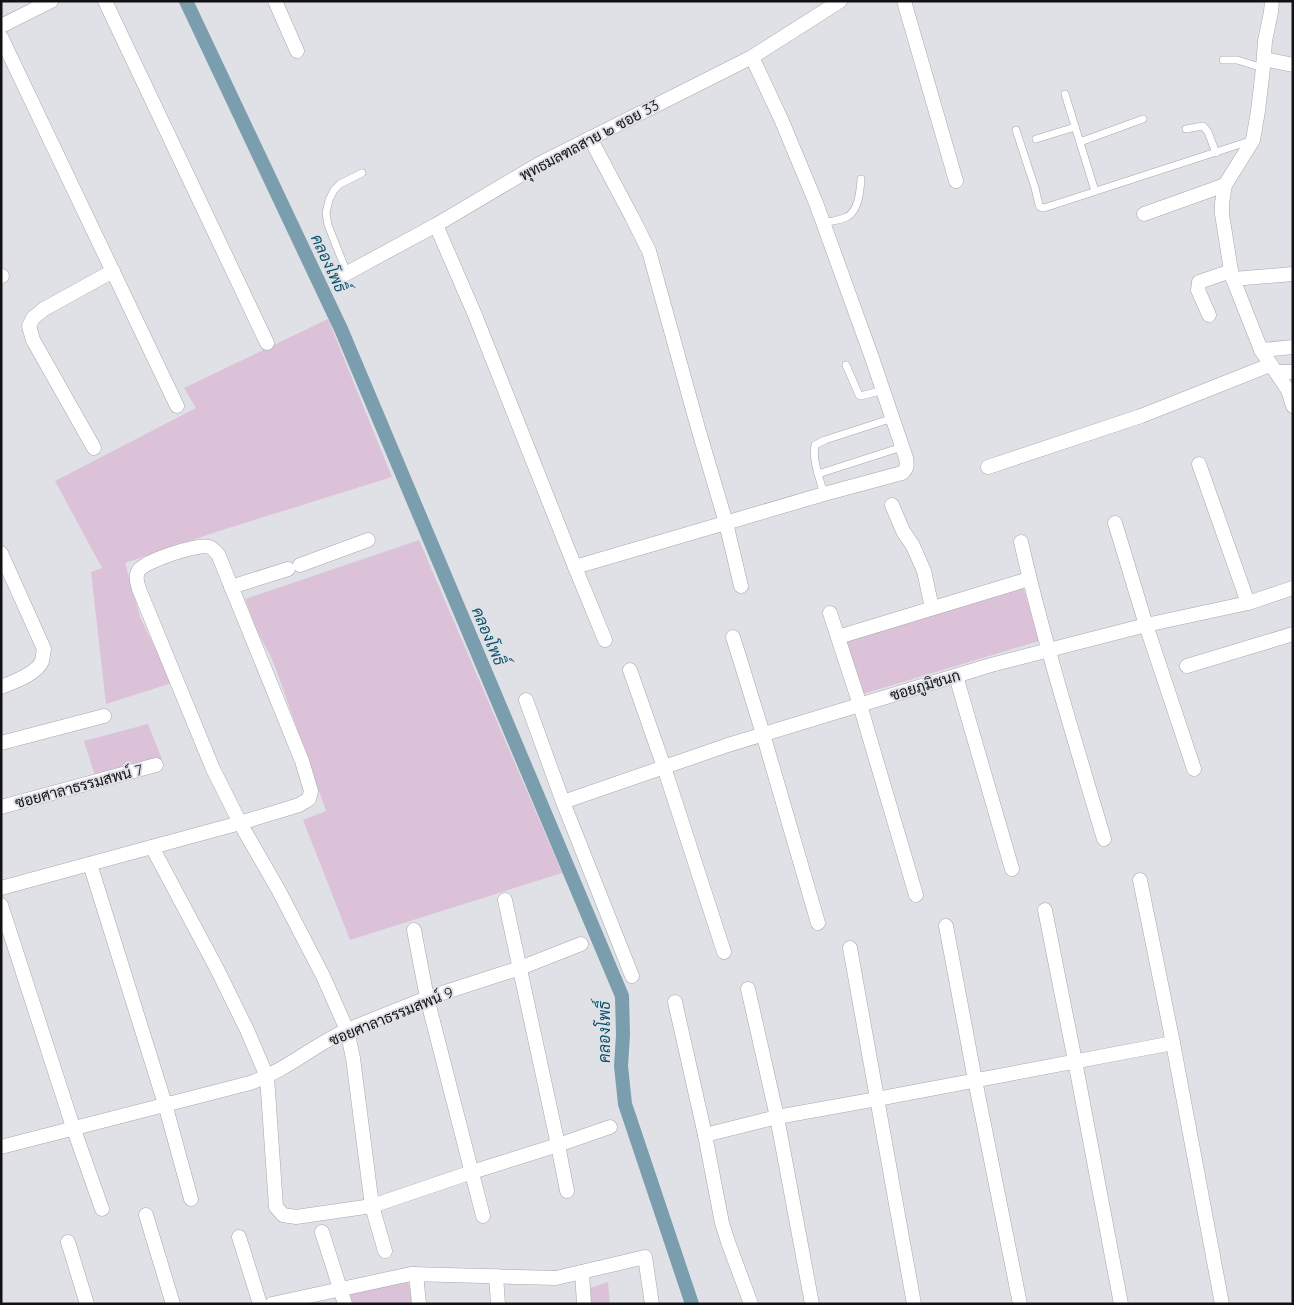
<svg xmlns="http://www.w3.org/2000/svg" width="1294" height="1305" viewBox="0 0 1294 1305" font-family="Quicksand,Sarabun,sans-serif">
  <rect width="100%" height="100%" fill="#e0e1e7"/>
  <g fill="#dcc2d8">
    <path d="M328,319L392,477L219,531L125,563L140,617L172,683L106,704L91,572L102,568L55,481L196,408L184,388Z"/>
    <path d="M419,540L562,873L350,940L303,820L326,811L276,669L270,655L257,631L245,599Z"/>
    <path d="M1023,586L1039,641L863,694L846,641Z"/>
    <path d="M148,724L162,759L95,776L84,741Z"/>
    <path d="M608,1282L610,1304H591L590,1288Z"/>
    <path d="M401,1283H408L410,1290L412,1304H353L350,1295L357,1289Z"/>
  </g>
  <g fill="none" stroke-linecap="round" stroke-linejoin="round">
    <path stroke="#7a9eae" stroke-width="14" d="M186,1L341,329L622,996L623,1035L621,1066L625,1104L692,1304"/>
    <g stroke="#a6a7ad" stroke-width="8">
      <g id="service">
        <path d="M1223,60H1237L1263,68"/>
        <path d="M1065,94L1095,191"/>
        <path d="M1186,129L1203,126L1208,132L1216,153"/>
        <path d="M1016,130L1035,188L1039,205L1040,207L1044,208L1250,141"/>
        <path d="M1036,139L1075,127"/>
        <path d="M1080,142L1143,119"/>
        <path d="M824,223C831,221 841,220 847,217C859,210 860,191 861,179"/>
        <path d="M347,273L328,225L326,213L329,200L334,190L340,184L362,173"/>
        <path d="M846,365L859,395L861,396L883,390"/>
        <path d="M818,474L902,447"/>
        <path d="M824,494C820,479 812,461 815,445L825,440L893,418"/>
      </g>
    </g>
    <g stroke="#a6a7ad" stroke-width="15">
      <g id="minor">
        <path d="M105,1L267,343"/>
        <path d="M275,1L297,51"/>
        <path d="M904,1L956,181"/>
        <path d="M1272,1L1271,12L1265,41L1263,68L1258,111L1253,140L1225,185L1222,203V214L1231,271L1233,279L1261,350L1288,390L1293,406"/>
        <path d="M1,26L51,1"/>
        <path d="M1,37L177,406"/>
        <path d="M1264,59L1293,65"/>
        <path d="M590,138L632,217L649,251L698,428L726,523L741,586"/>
        <path d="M1144,214L1225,185"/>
        <path d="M436,225L475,315L575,567L605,640"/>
        <path d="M1,276H2"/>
        <path d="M338,278L436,225L539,164L752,57L840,1"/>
        <path d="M1233,279L1293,274"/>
        <path d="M1209,315L1198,290L1199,282L1231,271"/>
        <path d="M1261,350L1293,347"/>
        <path d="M1276,372H1293"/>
        <path d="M94,448L33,340L29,326L33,318L44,309L113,271"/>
        <path d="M1199,464L1248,603"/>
        <path d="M988,467L1141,416L1270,365"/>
        <path d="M892,505L903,531L913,546L924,571L932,608"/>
        <path d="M1115,523L1146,625L1194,769"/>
        <path d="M1021,542C1044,642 1075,741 1104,839"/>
        <path d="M1,553L44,649C43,652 43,658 42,661C37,674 13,682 1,687"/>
        <path d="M300,565L368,540"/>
        <path d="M575,567L824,494L902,473C908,468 907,465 906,458L871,355L816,203L781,119L752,57"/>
        <path d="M231,587L288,569"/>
        <path d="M830,613L860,705L916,895"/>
        <path d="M733,637L763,734L818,923"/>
        <path d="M838,637L1029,579"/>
        <path d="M1187,666L1293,634"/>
        <path d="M630,670L664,767L724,952"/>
        <path d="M956,676L1012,869"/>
        <path d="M526,700L563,802L632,976"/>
        <path d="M1,743L104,716"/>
        <path d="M563,802L728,745L991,665L1146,625L1248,603L1293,588"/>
        <path d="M1,807L156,765"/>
        <path d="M152,847L217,969L247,1030L267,1077L276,1207L283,1215L296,1217L372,1206L472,1172L558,1145L610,1127"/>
        <path d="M90,864L165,1104L191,1199"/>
        <path d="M1140,880L1173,1043L1222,1304"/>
        <path d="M1,888L240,823L299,805L309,799L311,791L302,761L218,554C215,552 212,547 209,547C198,543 146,561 139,570C135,576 137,582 139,589L213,769L240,823L279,891L323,976L347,1030L353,1058L372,1206L385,1251"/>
        <path d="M505,900L558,1145L567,1191"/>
        <path d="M1,905L73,1127L102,1209"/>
        <path d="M1045,910L1075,1061L1121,1304"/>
        <path d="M946,926L975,1080L1020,1304"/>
        <path d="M414,930L427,998L483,1216"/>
        <path d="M850,948L914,1304"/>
        <path d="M748,989L777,1117L812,1304"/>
        <path d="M675,1002L705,1135L722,1223L728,1242L751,1304"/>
        <path d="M705,1135L777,1117L877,1099L1173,1043"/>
        <path d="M1,1147L250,1083C287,1070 312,1046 347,1030L427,998L520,968L581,944"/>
        <path d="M146,1215L173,1304"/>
        <path d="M322,1232L345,1304"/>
        <path d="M239,1237L260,1304"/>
        <path d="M68,1242L87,1304"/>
        <path d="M582,1272L584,1304"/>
        <path d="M416,1274L419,1304"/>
        <path d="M496,1276L498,1304"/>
        <path d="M272,1304L411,1274L556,1278L645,1257L652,1304"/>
      </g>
    </g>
    <use href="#service" stroke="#fff" stroke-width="7"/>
    <use href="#minor" stroke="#fff" stroke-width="14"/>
  </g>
  <g text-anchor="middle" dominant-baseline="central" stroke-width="4" stroke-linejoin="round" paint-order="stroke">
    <g font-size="15" fill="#121214" stroke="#e0e1e7">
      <text transform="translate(589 140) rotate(-28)">พุทธมลฑลสาย ๒ ซอย 33</text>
      <text transform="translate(925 685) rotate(-17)">ซอยภูมิชนก</text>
      <text transform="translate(79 786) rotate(-15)">ซอยศาลาธรรมสพน์ 7</text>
      <text transform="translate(391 1016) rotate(-22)">ซอยศาลาธรรมสพน์ 9</text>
    </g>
    <g font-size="16" font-style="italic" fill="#09536b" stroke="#e0e1e7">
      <text transform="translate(329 263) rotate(65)">คลองโพธิ์</text>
      <text transform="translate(489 636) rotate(67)">คลองโพธิ์</text>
      <text transform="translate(604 1032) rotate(-90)">คลองโพธิ์</text>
    </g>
  </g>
  <rect width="1294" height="1305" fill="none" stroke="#121214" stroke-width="5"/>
</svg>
